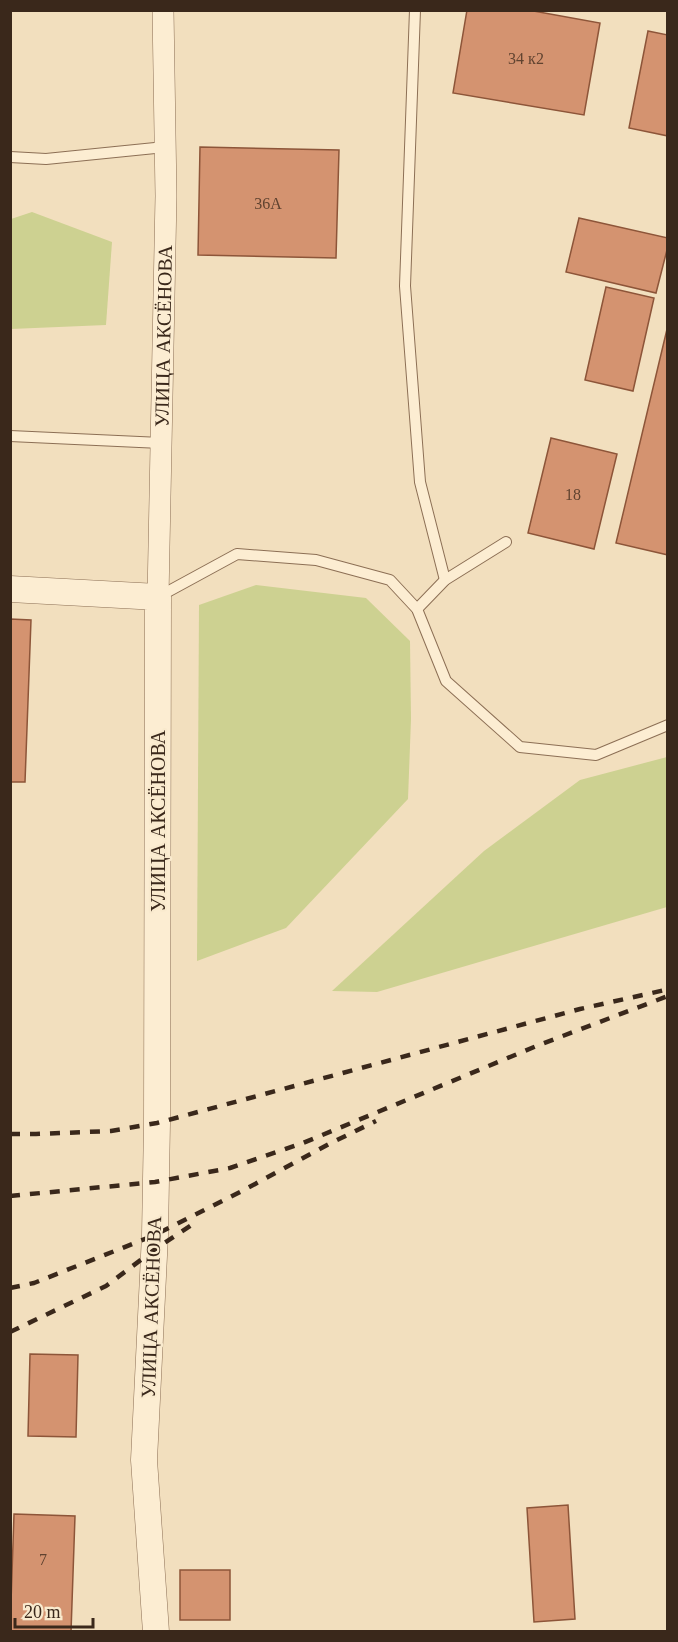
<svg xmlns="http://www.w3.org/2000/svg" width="678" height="1642" viewBox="0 0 678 1642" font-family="'Times New Roman',serif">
  <rect width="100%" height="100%" fill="#f2dfbe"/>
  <g fill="#cdd191">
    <path d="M32,212L112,242L106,325L11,329V219Z"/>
    <path d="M256,585L366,598L410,641L411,719L408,799L286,928L197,961L199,605Z"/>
    <path d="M667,757V907L377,992L332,991L484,851L580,780Z"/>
  </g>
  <g fill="#d49370" stroke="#8d5539" stroke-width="1.5">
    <path d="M467,10H528L600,23L584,115L453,93Z"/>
    <path d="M648,31L668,35V136L629,128Z"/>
    <path d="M200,147L339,150L336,258L198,255Z"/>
    <path d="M579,218L668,238V246L656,293L566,272Z"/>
    <path d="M606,287L654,298L633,391L585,380Z"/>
    <path d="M668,325V555L616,543Z"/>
    <path d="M551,438L617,454L594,549L528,533Z"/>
    <path d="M10,619L31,620L25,782H10Z"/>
    <path d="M30,1354L78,1355L76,1437L28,1436Z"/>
    <path d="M568,1505L575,1619L534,1622L527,1508Z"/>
    <path d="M14,1514L75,1516L71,1632H10Z"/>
    <rect x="180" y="1570" width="50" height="50"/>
  </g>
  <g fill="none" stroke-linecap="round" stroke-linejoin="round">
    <g stroke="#8c6f55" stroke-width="12">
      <g id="service">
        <path d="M415,10L405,286L420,482L445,580"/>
        <path d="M10,157L46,159L165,147"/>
        <path d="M10,436L161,443"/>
        <path d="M158,597L237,554L316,560L390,580L417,609L446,681L520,747L596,755L668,725"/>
        <path d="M417,609L445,580L506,542"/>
      </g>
    </g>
    <g stroke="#8c6f55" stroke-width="22">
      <g id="minor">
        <path id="s1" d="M158,597L166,196L163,10"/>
      </g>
    </g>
    <g stroke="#8c6f55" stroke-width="27">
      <path id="tertiary" d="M10,589L158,597L157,1123L155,1235L144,1460L156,1632"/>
    </g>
    <use href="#service" stroke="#fcedd2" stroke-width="10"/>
    <use href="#minor" stroke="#fcedd2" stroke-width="21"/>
    <use href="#tertiary" stroke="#fcedd2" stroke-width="26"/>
    <g stroke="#3a281b" stroke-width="4.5" stroke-dasharray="10 10" stroke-linecap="butt">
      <path d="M10,1134H36L111,1131L157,1123L580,1009L665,990"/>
      <path d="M10,1196L155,1182L230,1168L303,1143L539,1045L668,996"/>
      <path d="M10,1288L34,1283L155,1235L244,1190L329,1144L376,1121"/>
      <path d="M10,1332L106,1286L154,1250L196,1222"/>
    </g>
  </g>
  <g text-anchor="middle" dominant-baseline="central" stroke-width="4.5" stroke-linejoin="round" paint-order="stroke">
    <g font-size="16" fill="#604330">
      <text x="526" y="58">34 к2</text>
      <text x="268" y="203">36А</text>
      <text x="573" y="494">18</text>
      <text x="43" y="1559">7</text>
    </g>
    <g font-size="20" fill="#3a281b" stroke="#f9eace">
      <text stroke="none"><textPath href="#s1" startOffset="261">УЛИЦА АКСЁНОВА</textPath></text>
      <text transform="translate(158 821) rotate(-90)">УЛИЦА АКСЁНОВА</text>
      <text transform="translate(151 1307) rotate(-88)">УЛИЦА АКСЁНОВА</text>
    </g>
  </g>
  <rect width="678" height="1642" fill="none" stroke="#3a281b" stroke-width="24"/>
  <path d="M15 1618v9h78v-9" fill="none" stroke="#3a281b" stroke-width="3"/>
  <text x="24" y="1618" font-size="18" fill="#3a281b" stroke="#f9eace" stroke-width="4.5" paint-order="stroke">20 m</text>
</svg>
